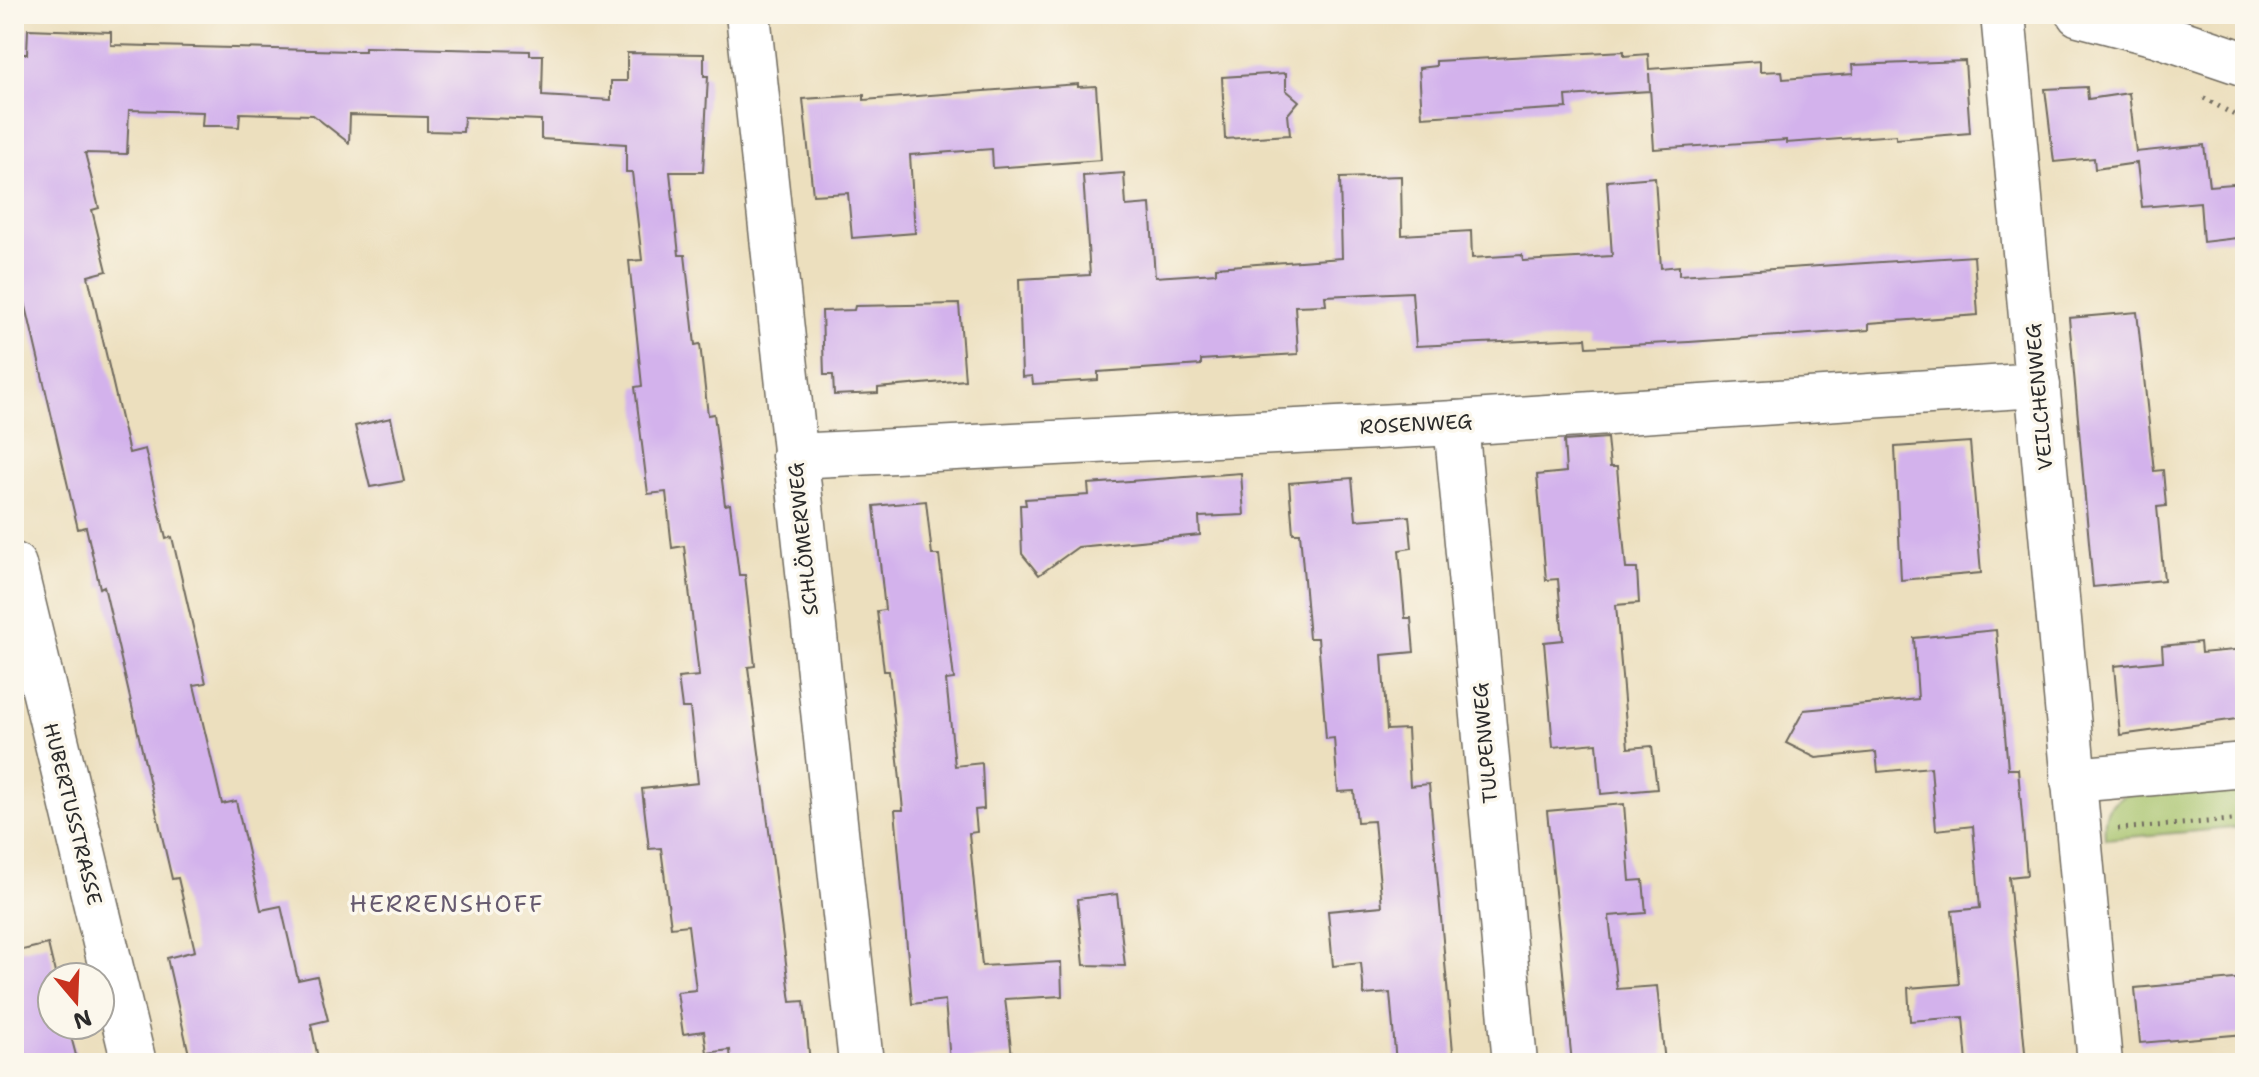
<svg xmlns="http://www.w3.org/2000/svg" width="2259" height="1077" viewBox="0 0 2259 1077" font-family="'Shantell Sans',sans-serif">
  <rect width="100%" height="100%" fill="#fbf7ec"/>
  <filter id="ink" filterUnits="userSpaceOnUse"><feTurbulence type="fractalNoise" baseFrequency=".0125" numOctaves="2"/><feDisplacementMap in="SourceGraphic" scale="16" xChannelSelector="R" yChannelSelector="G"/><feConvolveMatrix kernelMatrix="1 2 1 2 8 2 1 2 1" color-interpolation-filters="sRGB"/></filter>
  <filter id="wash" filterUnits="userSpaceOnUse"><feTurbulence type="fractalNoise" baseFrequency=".006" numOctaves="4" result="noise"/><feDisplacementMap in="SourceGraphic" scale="32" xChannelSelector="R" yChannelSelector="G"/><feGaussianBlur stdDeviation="1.8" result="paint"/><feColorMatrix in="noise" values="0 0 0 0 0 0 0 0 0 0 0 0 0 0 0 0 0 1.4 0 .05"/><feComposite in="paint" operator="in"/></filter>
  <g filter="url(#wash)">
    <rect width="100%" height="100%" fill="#ecdfbe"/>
    <path fill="#a4c168" stroke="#68764a" stroke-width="2" d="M2245,783V827L2105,839C2103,815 2105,805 2128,793Z"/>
    <g id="blocks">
      <g fill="#d3b2ec">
        <path d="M28,29L111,32V45L351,51H365V47L530,51V55H543L542,96L611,100V81H627V53L704,54V76H708L703,172H670L679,255H685L695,345L700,344L708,415L714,414L725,505L730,504L739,575H745L755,666L748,667L791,1002L804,1001L810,1063H731L730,1050L707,1053L704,1031L683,1034L677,992L696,990L688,925L671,927L661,848L649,849L642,789L698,783L690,708H682L678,678L699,676L684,546L672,548L666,492L648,494L635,387L642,386L629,261L642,260L632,172H626V144L541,139V120L464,117L463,132L427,131V117L350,115L349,143L313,115L240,113L239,127L221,126H202L203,112L129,110L127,154L85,153L99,208L92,210L107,271L88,276L129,453L145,449L166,539L172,537L206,683L194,685L222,804L236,801L261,910L281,906L298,980L317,976L328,1020L311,1024L319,1063H191L167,958L195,951L178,878L172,879L104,586L100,588L86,527L78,529L14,255V54H27Z"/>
        <path d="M1624,51V56L1648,54L1649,69L1760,61V72L1782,71L1783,79L1853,74L1852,65L1965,61L1970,133L1896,139V135L1786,143V140L1654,149L1649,73L1650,91L1566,96L1567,108L1422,117L1419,68L1436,66V61Z"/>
        <path d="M1286,73V90L1299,101L1288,114L1290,135L1225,139L1222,77Z"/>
        <path d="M1078,84V87L1096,86L1101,160L993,168L992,149L910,155L915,233L852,238L848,193L813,195L803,99L864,95V100Z"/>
        <path d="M2087,87L2088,99L2129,93L2136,152L2204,145L2209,186L2245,183V237L2203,242L2200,202L2142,207L2137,163L2095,169L2094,158L2054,162L2045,89Z"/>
        <path d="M1124,173L1126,206L1150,204L1155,277L1216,273V267L1342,258L1340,178L1401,176L1402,235L1471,231L1472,258L1522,255L1523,261L1612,256L1607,181L1655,177L1661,268L1679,266V275L1974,256L1978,315L1869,323V330L1689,342L1587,347L1586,338L1416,346L1412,292L1325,296L1326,305L1295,306L1298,354L1201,360V365L1098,372V380L1033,384L1032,376L1022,377L1019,279L1090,275L1083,176Z"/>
        <path d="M959,304L965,380L878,388V393L834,395L833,375H824L822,311L854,310L855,306Z"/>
        <path d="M2137,312L2154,471L2163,470L2166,506L2157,507L2164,580L2093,587L2069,318Z"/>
        <path d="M391,418L404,481L370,487L355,426Z"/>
        <path d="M1607,438L1610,467H1617L1626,569H1637L1639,603L1616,605L1628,748L1652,746L1657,789L1601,794L1597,743L1553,747L1544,642L1563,640L1558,579L1546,580L1537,475L1566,472L1564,441Z"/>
        <path d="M1970,442L1981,573L1901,580L1895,447Z"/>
        <path d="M1241,473L1244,515L1199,517L1200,535L1078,547L1039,575L1022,554L1020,505H1026L1025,499L1089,495L1088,484Z"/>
        <path d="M1352,478L1356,520L1409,516L1412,548L1399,550L1405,618H1411L1414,652L1382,655L1387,730L1407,729L1410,786L1429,784L1454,1063H1396L1390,993L1364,995L1361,963L1333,966L1328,911L1382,906L1374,821L1357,822L1354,791L1338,792L1334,738L1326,739L1318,638H1309L1300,533H1293L1289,483Z"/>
        <path d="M926,501L932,555H939L954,679L946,680L955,766L982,763L984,809L975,810L977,832L969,833L982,966L1061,962L1062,996L1005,999L1012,1056L950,1062L945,1000L912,1004L895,810H903L889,671H884L877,611L885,610L874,506Z"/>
        <path d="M1996,630L2008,769H2018L2027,875L2009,877L2026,1063H1967L1963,1017L1910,1021L1908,988L1959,984L1952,911L1980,908L1973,826L1936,830L1931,767L1878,772L1876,752L1816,758L1786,743L1804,710L1918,699L1914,638Z"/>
        <path d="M2200,642L2201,653L2245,649V718L2120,735L2114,666L2163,661L2162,646Z"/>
        <path d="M1624,804L1630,881L1643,880L1646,913L1609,916L1617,989L1657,986L1665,1063H1572L1547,811Z"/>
        <path d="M1117,894L1125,966L1084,965L1077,899Z"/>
        <path d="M48,944L56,977H52V1025H68L78,1063H14V952Z"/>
        <path d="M2245,978V1034L2140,1043L2135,988Z"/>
      </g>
    </g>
  </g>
  <g filter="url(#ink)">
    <use href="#blocks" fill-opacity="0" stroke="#6f6a5e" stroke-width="2"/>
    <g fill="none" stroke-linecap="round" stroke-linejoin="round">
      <g stroke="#6f6a5e" stroke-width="47">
        <g id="street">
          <path d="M748,14L861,1063"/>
          <path d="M2003,14L2100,1063"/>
          <path d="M1456,423L1515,1063"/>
          <path d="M794,456L1456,423L2038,385"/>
          <path d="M14,565L134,1063"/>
          <path d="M2073,780L2245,765"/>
        </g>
      </g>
      <g stroke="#6f6a5e" stroke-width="47">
        <path id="secondary" d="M2079,14L2156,34L2245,64"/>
      </g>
      <g stroke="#6f6a5e" stroke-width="5" stroke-dasharray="2 6" stroke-linecap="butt">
        <path d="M2204,98L2245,121"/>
        <path d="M2118,829L2245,819"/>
      </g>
      <use href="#street" stroke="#fff" stroke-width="44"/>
      <use href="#secondary" stroke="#fff" stroke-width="44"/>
    </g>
  </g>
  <g text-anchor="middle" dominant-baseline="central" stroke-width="7" stroke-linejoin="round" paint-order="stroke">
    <g font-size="20" fill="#2b2b2b" stroke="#fbf7ec">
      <text transform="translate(2039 397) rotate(-95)">VEILCHENWEG</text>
      <text transform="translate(1416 424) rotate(-3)">ROSENWEG</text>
      <text transform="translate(803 539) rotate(-96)">SCHLÖMERWEG</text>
      <text transform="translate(1485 743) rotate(-95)">TULPENWEG</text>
      <text transform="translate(73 814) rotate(76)">HUBERTUSSTRASSE</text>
    </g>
    <g font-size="24" letter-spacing="2" fill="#665a6f" stroke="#fbf7ec">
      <text x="447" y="904">HERRENSHOFF</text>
    </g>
  </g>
  <rect width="2259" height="1077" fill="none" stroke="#fbf7ec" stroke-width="48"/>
  <g transform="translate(76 1001) rotate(161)"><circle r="38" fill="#fbf7ec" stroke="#a8a59f" stroke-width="2"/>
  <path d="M0-6L14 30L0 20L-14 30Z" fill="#c8321e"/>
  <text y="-12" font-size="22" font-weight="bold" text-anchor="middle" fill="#2b2b2b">N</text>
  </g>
</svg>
